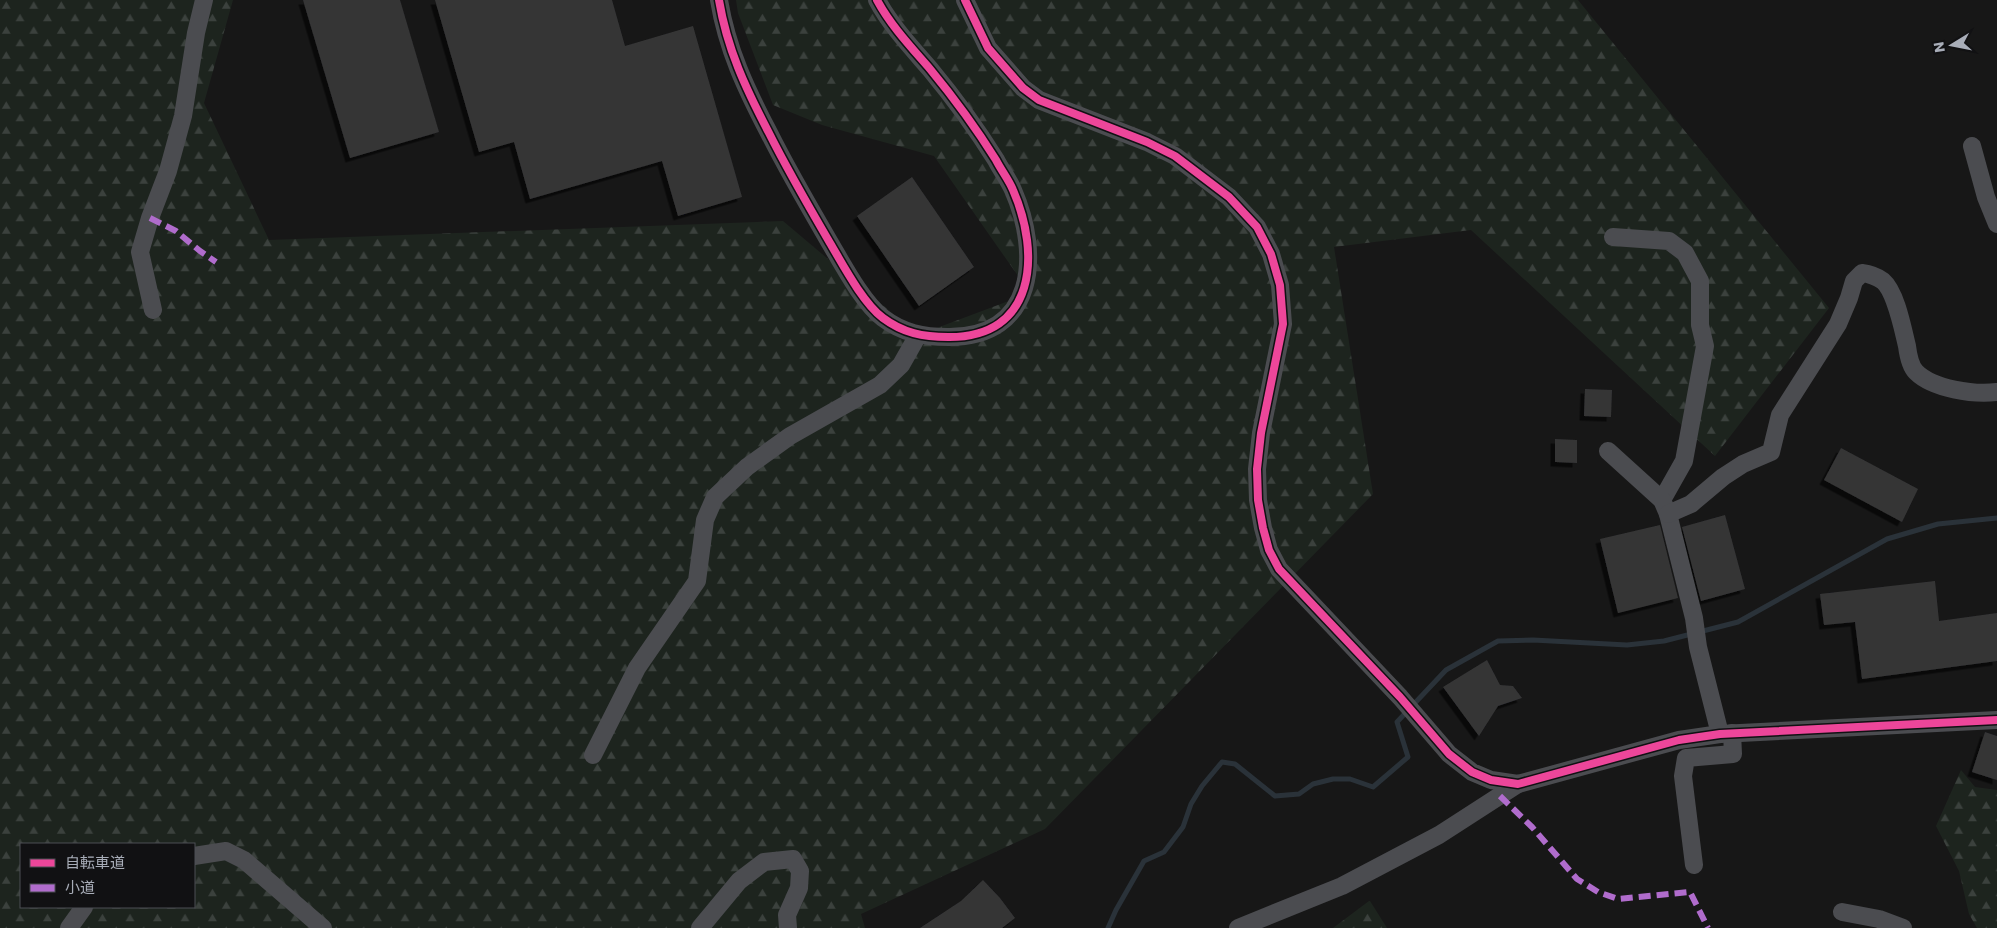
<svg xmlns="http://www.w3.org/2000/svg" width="1997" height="928" viewBox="0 0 1997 928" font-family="Poppins,'Noto Sans JP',sans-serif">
  <defs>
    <pattern id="forest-firs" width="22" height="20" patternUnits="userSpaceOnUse" patternTransform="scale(1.25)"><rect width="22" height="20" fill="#1d241e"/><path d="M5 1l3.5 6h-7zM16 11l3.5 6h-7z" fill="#3b413d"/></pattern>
    <filter id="shadow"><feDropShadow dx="-4.5" dy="4.5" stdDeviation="0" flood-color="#0009"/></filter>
  </defs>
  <rect width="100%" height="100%" fill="#171717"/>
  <g fill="url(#forest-firs)" fill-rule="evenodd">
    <path d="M0,0H233L204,103L269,240L783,221L918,335L1030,293L934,156L822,125L773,105L738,13L736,0H1578L1829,308L1715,456L1471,230L1334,247L1373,494L1045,829L861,914L865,928H0ZM21,844H194V907H21Z"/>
    <path d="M1961,770L1975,787L1997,790V928H1977L1969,914L1959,871L1936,826Z"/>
    <path d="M1370,901L1387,928H1333L1369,901Z"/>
  </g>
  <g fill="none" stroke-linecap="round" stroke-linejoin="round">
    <path stroke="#2a3239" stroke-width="5" d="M1108,928L1116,910L1144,861L1164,852L1183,827L1191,804L1202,786L1222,762L1235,764L1275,796L1299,794L1313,784L1333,779H1350L1373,787L1408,757L1397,722L1446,670L1498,641L1533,640L1627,645L1664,641L1738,622L1887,539L1938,524L1997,518"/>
  </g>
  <g fill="#353536" filter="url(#shadow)">
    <path d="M303,0H400L439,132L350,158Z"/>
    <path d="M435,0H612L625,46L693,26L742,197L678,216L662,161L530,199L514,142L479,152Z"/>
    <path d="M912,177L974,267L919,306L857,216Z"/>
    <path d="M1585,389L1612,390L1611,417L1584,416Z"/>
    <path d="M1555,439L1577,440V463L1555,462Z"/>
    <path d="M1841,448L1918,489L1902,522L1824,480Z"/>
    <path d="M1725,515L1745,589L1701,601L1682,527Z"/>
    <path d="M1660,525L1678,598L1618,613L1600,539Z"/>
    <path d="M1935,581L1939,621L1997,613V661L1862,679L1855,622L1824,625L1820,594Z"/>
    <path d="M1487,660L1500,685L1513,686L1522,698L1498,706L1479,736L1443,687Z"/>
    <path d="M1985,732L1997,736V780L1972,772Z"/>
    <path d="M983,880L1000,898L1015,918L1002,928H920L961,901Z"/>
  </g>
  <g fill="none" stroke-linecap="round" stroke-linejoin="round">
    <g stroke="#4b4c50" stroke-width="18">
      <path d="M719,0C727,49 746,89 769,133C788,171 809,207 830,243C843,265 863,303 883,318C903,333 923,337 948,337C1036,338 1041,254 1013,190C1009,180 1001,170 996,160C976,128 954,98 930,69C911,47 891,26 877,0"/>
      <path d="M965,0L988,48L1023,88L1039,100L1147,142L1175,156L1229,197L1257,227L1271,254L1280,285L1283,324L1261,433L1257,469L1258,500L1263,528L1269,550L1279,569L1400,697L1449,754L1472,772L1491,780L1518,784L1679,740L1720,734L1997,720"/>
      <path d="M1972,146L1986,197L1997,224"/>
      <path d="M1613,237L1669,241L1685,253L1700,281V325L1705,346L1684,461L1662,500"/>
      <path d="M153,310L140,252L150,218L168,171L183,116L196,33L204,0"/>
      <path d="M1608,451L1662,500L1668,514L1694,618L1698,647L1720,734"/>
      <path d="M1668,514L1691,504L1723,477L1743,464L1771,452L1780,415L1838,324L1849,298L1854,281L1862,273C1870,274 1876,276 1883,281C1896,292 1903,330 1907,346C1908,354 1910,366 1916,372C1933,389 1974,395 1997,392"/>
      <path d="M593,755L637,668L697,581L705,520L715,497L747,467L790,436L880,385L901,365L918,335"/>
      <path d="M194,856L226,851L244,860L323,928"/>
      <path d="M1694,865L1683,776L1686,758L1733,754L1732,733"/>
      <path d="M1842,912L1879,919L1903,928"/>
      <path d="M69,928L84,907"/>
      <path d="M700,928L739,881L764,862L793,859L800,871L799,888L787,915L788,928"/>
      <path d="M1238,928L1342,886L1439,835L1518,784"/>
    </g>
    <g stroke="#b06ccc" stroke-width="6" stroke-dasharray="12 6" stroke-linecap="butt">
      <path d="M150,218L176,231L200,251L216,262"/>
      <path d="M1500,796L1532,827L1577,879L1598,892L1618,899L1690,892L1708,928"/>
    </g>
    <g stroke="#111113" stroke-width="11">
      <g id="cycleway">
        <path d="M719,0C727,49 746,89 769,133C788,171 809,207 830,243C843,265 863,303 883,318C903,333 923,337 948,337C1036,338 1041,254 1013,190C1009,180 1001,170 996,160C976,128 954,98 930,69C911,47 891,26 877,0"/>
        <path d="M965,0L988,48L1023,88L1039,100L1147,142L1175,156L1229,197L1257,227L1271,254L1280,285L1283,324L1261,433L1257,469L1258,500L1263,528L1269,550L1279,569L1400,697L1449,754L1472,772L1491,780L1518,784L1679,740L1720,734L1997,720"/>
      </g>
    </g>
    <use href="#cycleway" stroke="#ed469a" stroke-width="8"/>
  </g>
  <rect x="20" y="843" width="175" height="65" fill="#111113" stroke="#4d4f55"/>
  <rect x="30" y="859" width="25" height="8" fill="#ed469a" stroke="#4d4f55"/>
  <text x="65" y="868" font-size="15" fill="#a8adb8">自転車道</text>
  <rect x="30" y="884" width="25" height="8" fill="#b06ccc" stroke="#4d4f55"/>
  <text x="65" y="893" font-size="15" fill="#a8adb8">小道</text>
  <g transform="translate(1952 45) rotate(260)" stroke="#111113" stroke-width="4" paint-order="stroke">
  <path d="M0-4L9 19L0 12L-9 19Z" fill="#a8adb8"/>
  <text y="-8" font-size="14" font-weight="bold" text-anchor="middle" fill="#a8adb8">N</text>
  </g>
</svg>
